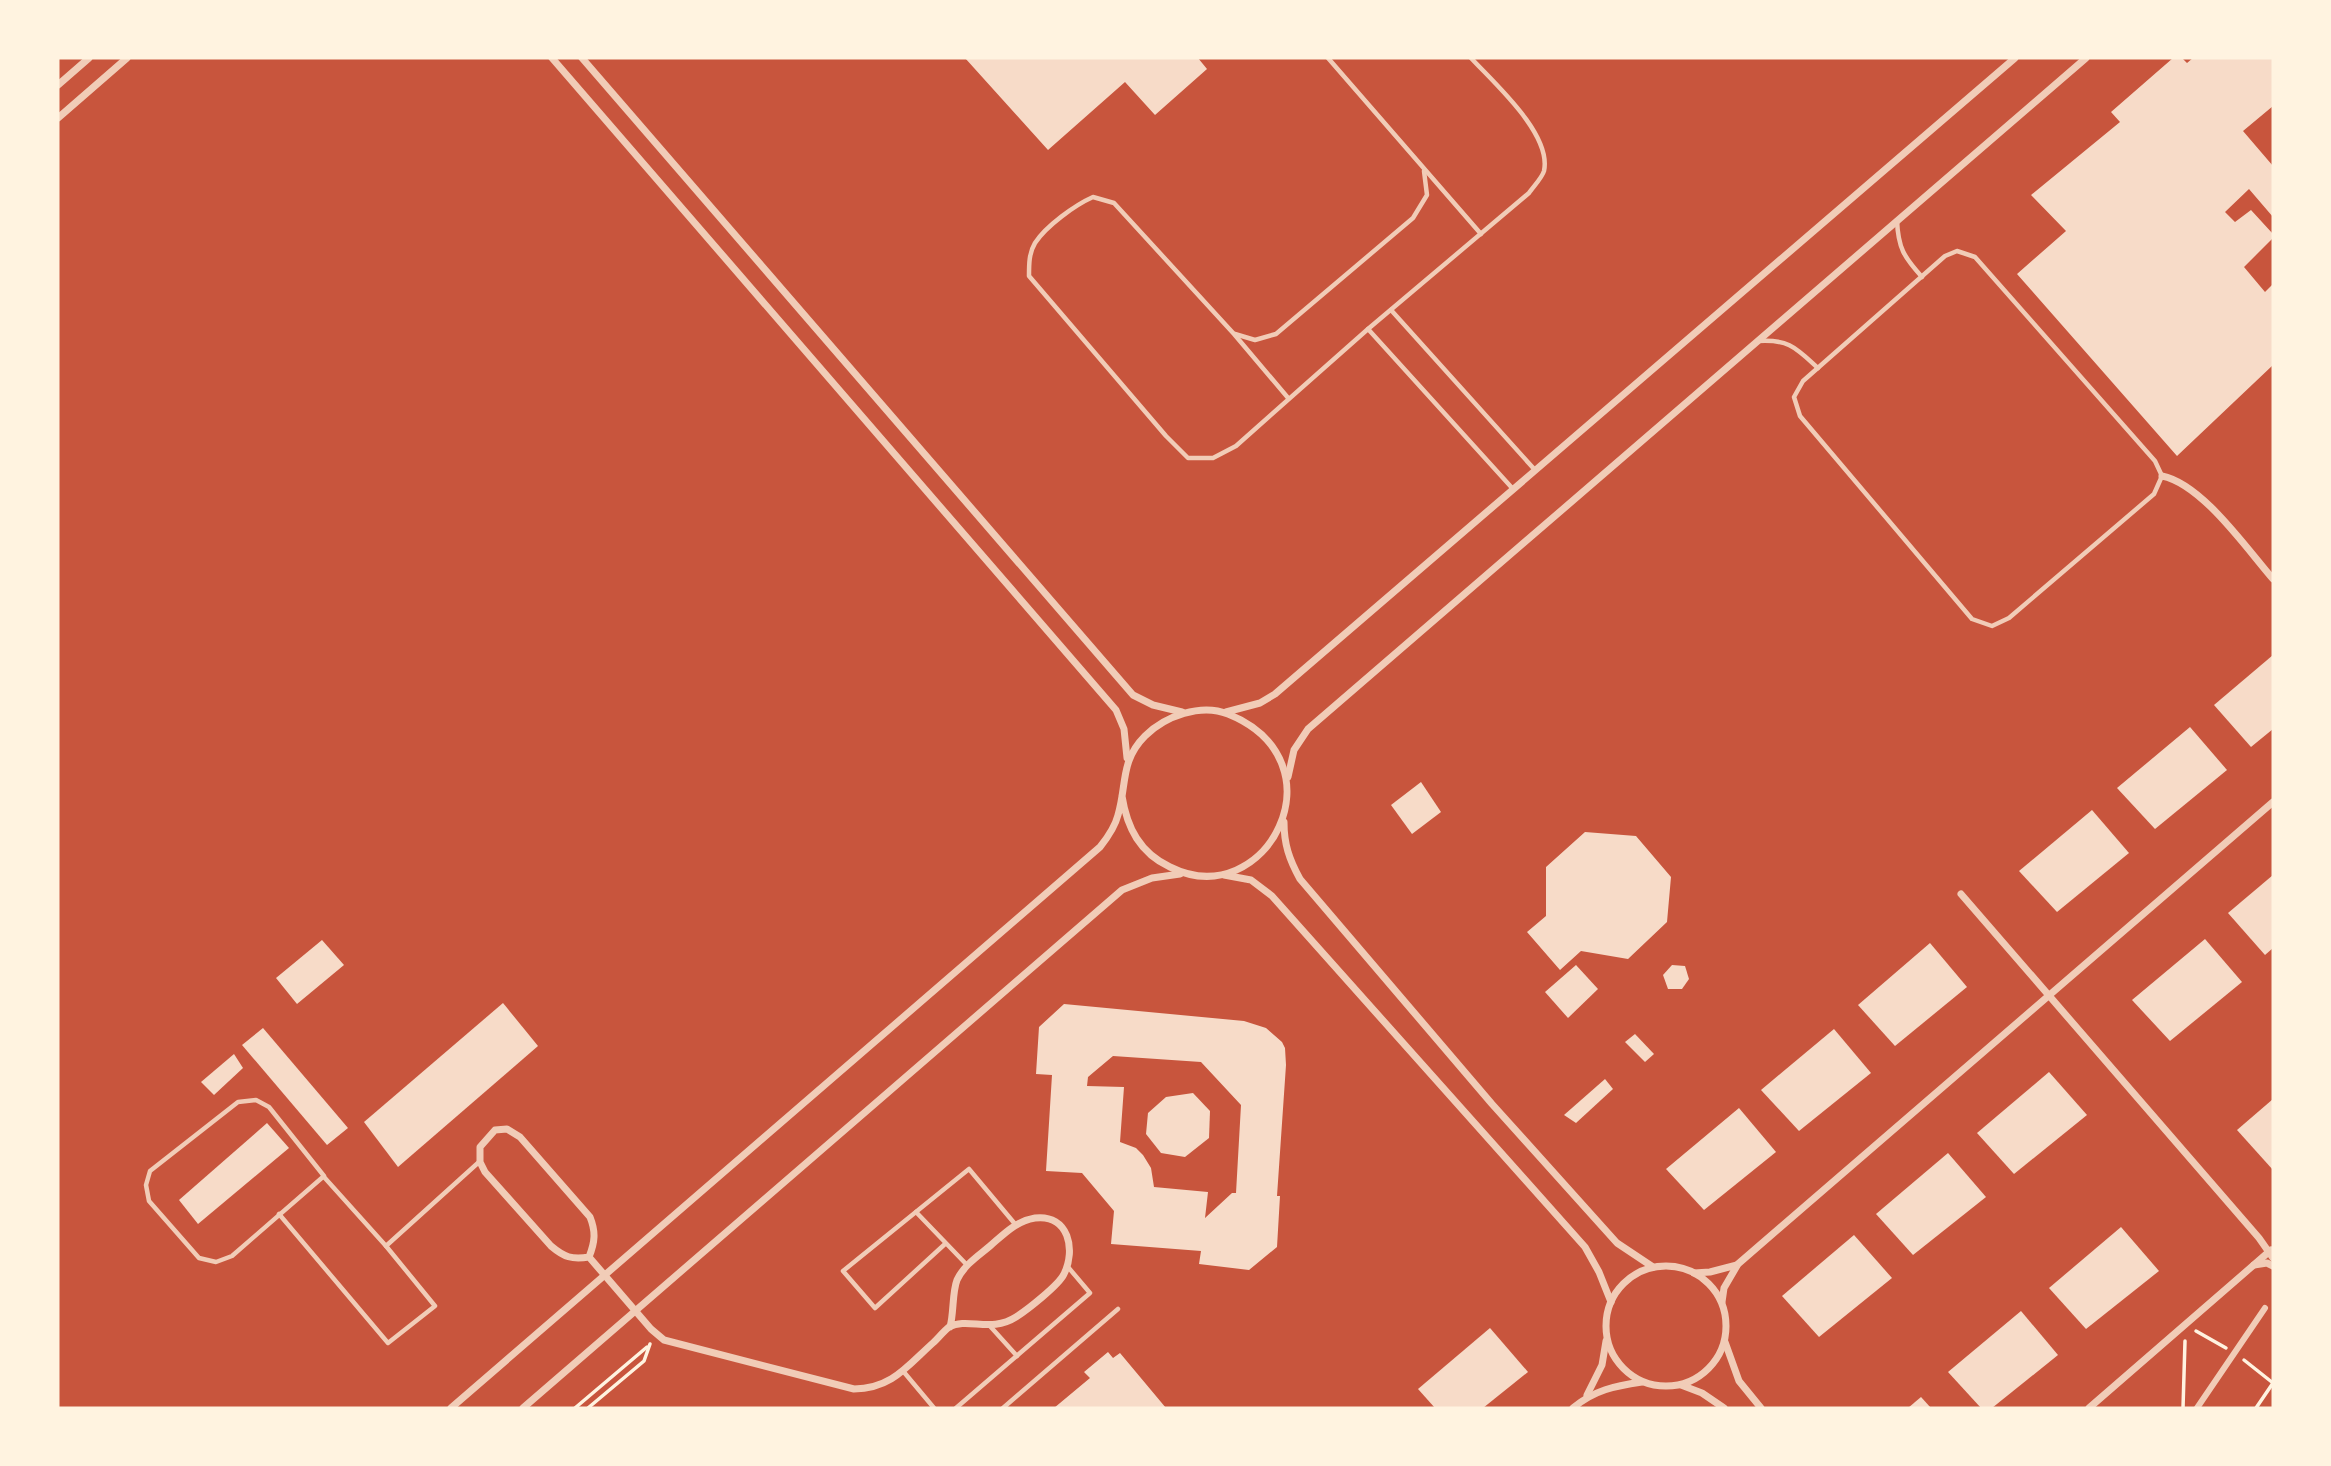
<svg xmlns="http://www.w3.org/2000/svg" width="2331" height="1466" viewBox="0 0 2331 1466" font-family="Raleway,sans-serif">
  <rect width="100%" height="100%" fill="#c8553d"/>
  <g fill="#f7dbc8" fill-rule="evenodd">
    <path d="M965,58H1198L1207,69L1155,115L1125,82L1048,150Z"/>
    <path d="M2173,58H2182L2187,63L2193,58H2273V106L2243,131L2273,166V217L2249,189L2225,212L2235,222L2251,210L2273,234V238L2244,267L2265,292L2273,284V365L2177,456L2017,274L2066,231L2031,195L2120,122L2111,112Z"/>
    <path d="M2273,655V729L2251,747L2214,705Z"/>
    <path d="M2190,727L2227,770L2155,829L2117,788Z"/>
    <path d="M1421,782L1441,812L1412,834L1391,805Z"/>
    <path d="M2092,810L2129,853L2057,912L2019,871Z"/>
    <path d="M1585,832L1636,836L1671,877L1667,922L1628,959L1581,951L1560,970L1527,932L1546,916V867Z"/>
    <path d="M2273,875V948L2265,955L2228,913Z"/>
    <path d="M2205,939L2242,982L2170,1041L2132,1000Z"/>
    <path d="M322,940L344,965L297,1004L276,978Z"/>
    <path d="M1930,943L1967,987L1895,1046L1858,1005Z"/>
    <path d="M1576,965L1598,989L1568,1018L1545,992Z"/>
    <path d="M1672,965L1685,966L1689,979L1682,989H1668L1663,975Z"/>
    <path d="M503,1003L538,1046L398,1167L364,1122Z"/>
    <path d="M1064,1004L1244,1021L1266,1028L1282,1042L1285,1048L1286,1065L1277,1196H1280L1277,1247L1249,1270L1199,1264L1201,1251L1111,1244L1114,1211L1082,1173L1046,1171L1052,1075L1036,1074L1039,1027ZM1113,1056L1201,1062L1241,1105L1236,1193H1232L1205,1218L1208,1192L1154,1187L1151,1168L1143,1155L1136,1148L1120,1142L1124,1087L1087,1086L1088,1077Z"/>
    <path d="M263,1028L348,1128L327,1145L242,1045Z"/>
    <path d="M1834,1029L1871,1073L1799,1131L1761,1090Z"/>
    <path d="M1635,1034L1654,1054L1645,1062L1625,1042Z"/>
    <path d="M234,1054L243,1068L214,1095L201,1082Z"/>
    <path d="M2049,1072L2087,1115L2014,1174L1977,1133Z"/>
    <path d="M1605,1079L1613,1089L1576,1123L1564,1115Z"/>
    <path d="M1193,1093L1210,1111L1209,1138L1185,1157L1161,1153L1146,1134L1148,1113L1166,1097Z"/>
    <path d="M2273,1099V1170L2237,1130Z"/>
    <path d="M1739,1108L1776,1152L1704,1210L1666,1169Z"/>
    <path d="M267,1123L289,1148L198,1224L179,1200Z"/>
    <path d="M1948,1153L1986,1197L1913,1255L1876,1214Z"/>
    <path d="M2121,1227L2159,1271L2086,1329L2049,1288Z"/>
    <path d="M1854,1235L1892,1278L1819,1337L1782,1296Z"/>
    <path d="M2021,1311L2058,1355L1992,1408H1981L1948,1372Z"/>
    <path d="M1490,1328L1528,1372L1483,1408H1435L1418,1389Z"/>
    <path d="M1108,1352L1113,1358L1120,1353L1166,1408H1054L1090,1378L1084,1372Z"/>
    <path d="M1921,1397L1931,1408H1908Z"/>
  </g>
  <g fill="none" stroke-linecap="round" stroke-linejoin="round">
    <g stroke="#fff3e0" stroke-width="3.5">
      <path d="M2196,1331L2226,1348"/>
      <path d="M2244,1360L2273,1383"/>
      <path d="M575,1408L647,1347"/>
      <path d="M588,1408L644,1361L650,1344"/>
      <path d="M2183,1408L2185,1341"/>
      <path d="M2256,1408L2273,1383"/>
    </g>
    <g stroke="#f1ccb7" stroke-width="4.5">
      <path d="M1328,58L1481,234"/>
      <path d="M1897,220C1898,248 1904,257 1922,277"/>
      <path d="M1957,251L1975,257L2155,461L2162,476L2154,494L2009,618L1992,626L1972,619L1800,416L1794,397L1803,381L1945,256Z"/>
      <path d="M1391,310L1535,470"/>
      <path d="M1368,329L1513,489"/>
      <path d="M1235,334L1255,340L1276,334L1413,218L1427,195L1424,171"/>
      <path d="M1758,341C1789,339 1796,348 1818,368"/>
      <path d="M1289,399L1234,334L1114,203L1093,197C1075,205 1046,226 1035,243C1029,253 1029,264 1029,276L1166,436L1188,458H1213L1236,446L1368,329L1529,193C1533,187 1542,178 1544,171C1552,134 1494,83 1471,58"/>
      <path d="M256,1100L269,1107L324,1176L232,1256L216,1262L199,1258L149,1201L146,1185L150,1171L238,1102Z"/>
      <path d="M324,1177L386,1246L479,1162"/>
      <path d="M916,1212L967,1265"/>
      <path d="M279,1214L388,1343L435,1306L386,1246"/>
      <path d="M945,1244L875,1308L843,1271L969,1169L1015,1224"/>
      <path d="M989,1325L1017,1356"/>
      <path d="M903,1371L934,1408"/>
      <path d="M956,1408L1090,1293L1068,1267"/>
      <path d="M1003,1408L1118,1309"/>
    </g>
    <path stroke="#f1ccb7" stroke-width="6" d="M2197,1408L2265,1308"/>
    <g stroke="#f1ccb7" stroke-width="7">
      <path d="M552,58L1116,710L1124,729L1127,758"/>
      <path d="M582,58L1133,695L1153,705L1182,712"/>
      <path d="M58,85L89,58"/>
      <path d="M58,118L127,58"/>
      <path d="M2162,476C2202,484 2246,548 2273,579"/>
      <path d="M1226,712L1260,703L1275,694L2015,58"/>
      <path d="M1288,777L1294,750L1308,729L2086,58"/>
      <path d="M1284,822C1284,844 1289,859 1300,879L1492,1104L1617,1243L1653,1267"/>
      <path d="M1224,875L1251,880L1272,896L1585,1247L1599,1272L1611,1302"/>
      <path d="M1961,894L2259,1238L2273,1258"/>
      <path d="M589,1257C572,1260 564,1257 551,1246L485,1172L480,1162V1147L495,1130L507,1129L520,1137L590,1217C596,1232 595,1242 589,1257L651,1329L664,1340L854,1389C892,1389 908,1365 934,1342C939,1337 944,1331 949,1327C968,1317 991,1333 1016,1317C1027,1310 1059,1285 1064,1274C1076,1250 1069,1214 1035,1218C1016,1221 1004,1234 990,1246C978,1256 964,1265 957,1280C952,1293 954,1313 950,1327"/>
      <path d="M2254,1265L2267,1263L2273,1266"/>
      <circle cx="1666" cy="1326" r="60"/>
      <path d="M1694,1273L1710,1272L1737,1265"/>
      <path d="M1722,1302L1724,1288L1738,1264L2273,802"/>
      <path d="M1725,1342L1739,1381L1761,1408"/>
      <path d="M1681,1385L1702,1393L1724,1408"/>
      <path d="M1587,1395L1602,1365L1606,1341"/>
      <path d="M451,1408L1100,847C1108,837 1115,827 1118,815C1127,785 1120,761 1145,736C1165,716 1201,703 1228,714C1346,762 1266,915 1170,867C1140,853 1127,828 1122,796"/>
      <path d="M523,1408L1122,890L1152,878L1180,874"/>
      <path d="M1573,1408C1594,1390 1615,1386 1642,1382"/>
      <path d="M2089,1408L2271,1250"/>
    </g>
  </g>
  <rect width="2331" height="1466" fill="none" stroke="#fff3e0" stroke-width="119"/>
</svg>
